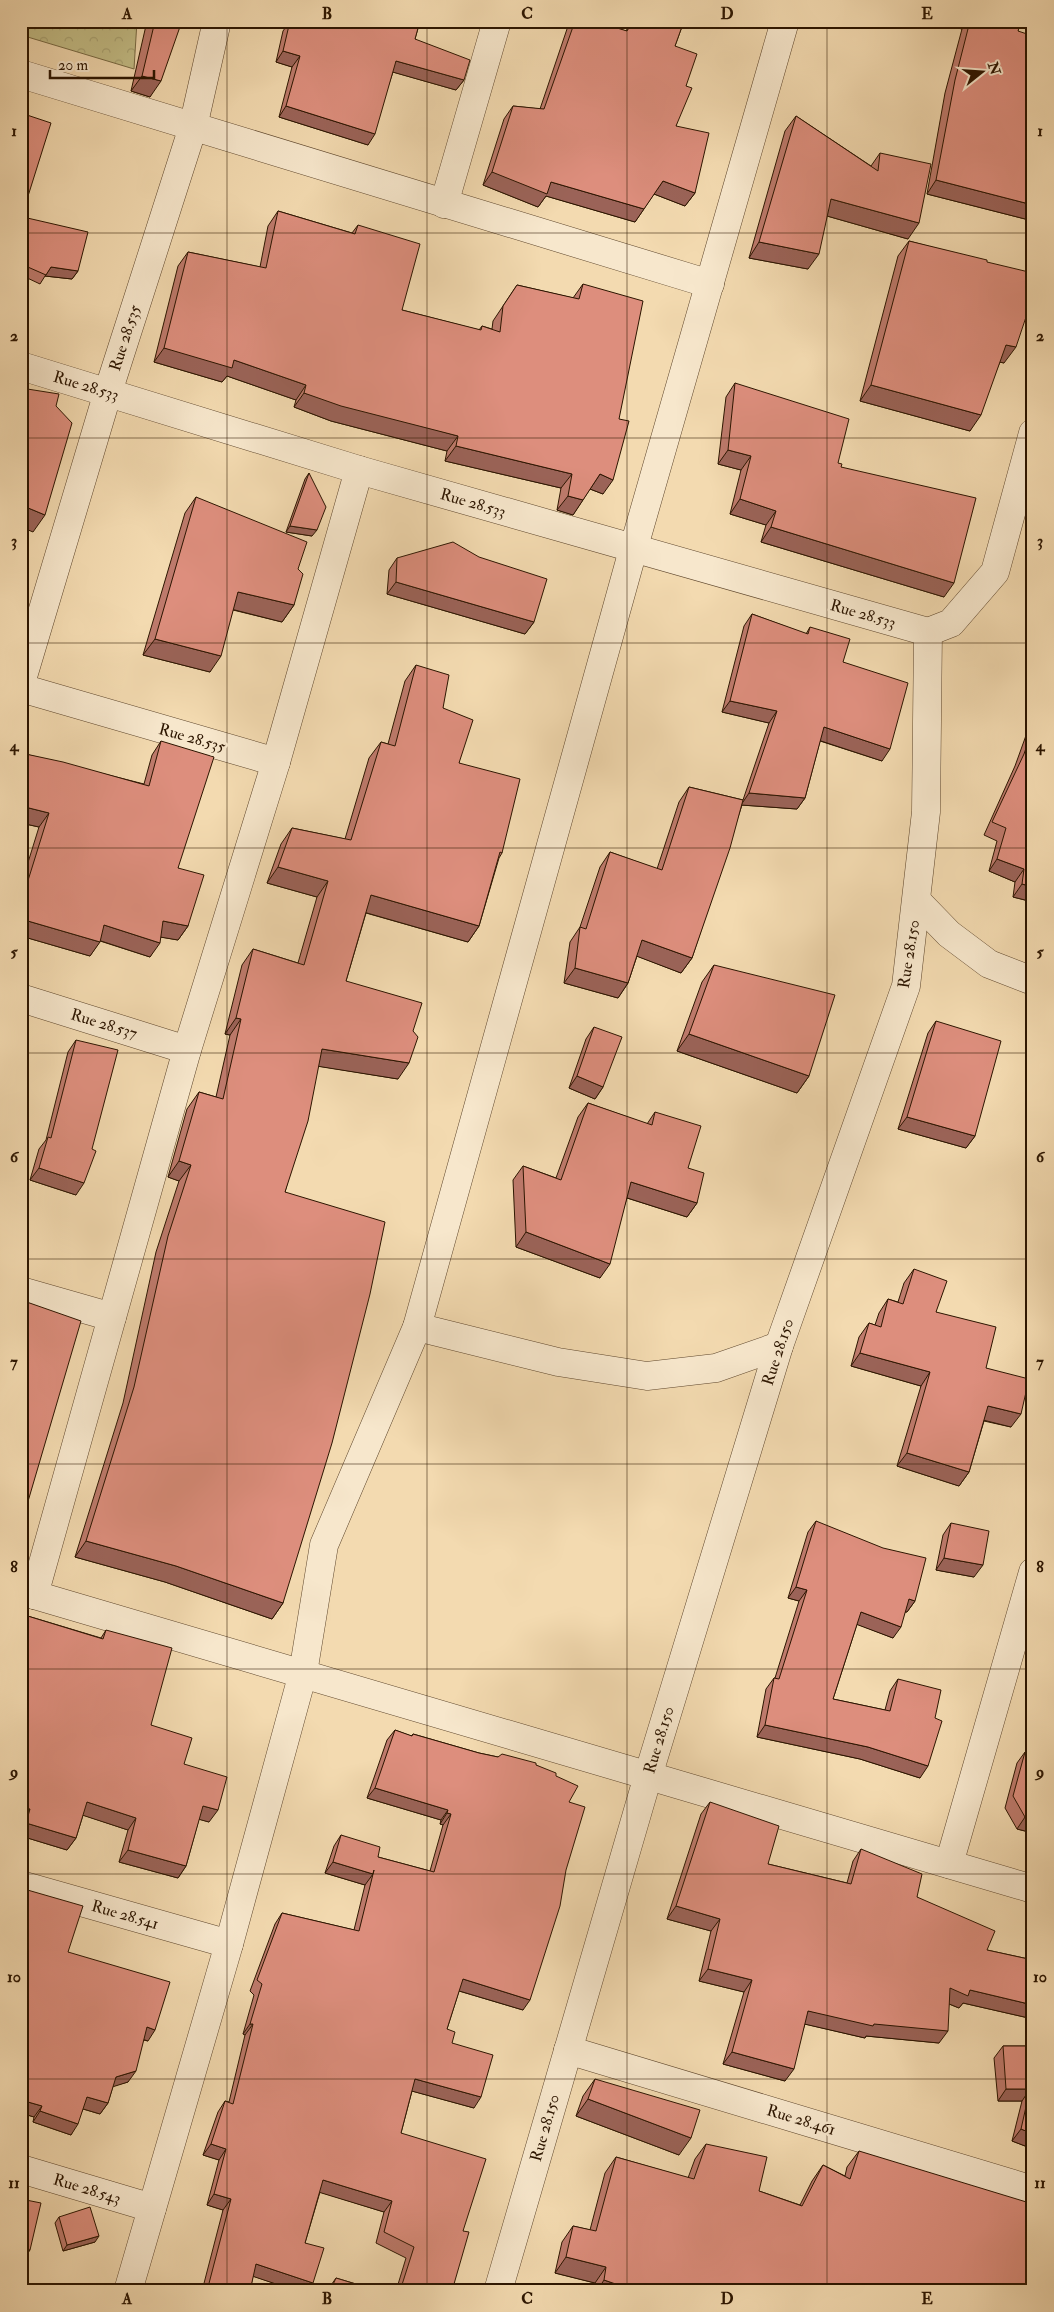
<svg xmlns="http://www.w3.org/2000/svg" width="1054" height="2312" viewBox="0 0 1054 2312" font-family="'IM FELL Double Pica',serif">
  <defs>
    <pattern id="forest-crowns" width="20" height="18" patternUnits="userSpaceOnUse" patternTransform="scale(1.25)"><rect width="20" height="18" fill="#c3bd86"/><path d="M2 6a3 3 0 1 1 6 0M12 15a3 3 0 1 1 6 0" fill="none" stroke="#a8a272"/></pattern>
  </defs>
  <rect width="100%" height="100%" fill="#f3dab0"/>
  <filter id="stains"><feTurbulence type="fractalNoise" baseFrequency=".004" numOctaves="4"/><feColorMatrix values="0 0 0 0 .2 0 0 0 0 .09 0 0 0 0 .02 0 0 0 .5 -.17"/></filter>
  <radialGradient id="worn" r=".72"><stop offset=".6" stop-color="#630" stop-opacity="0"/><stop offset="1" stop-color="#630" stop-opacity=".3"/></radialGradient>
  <path fill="url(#forest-crowns)" stroke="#786943" d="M21,21H137L134,69L21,35Z"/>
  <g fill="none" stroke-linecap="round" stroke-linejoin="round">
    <g stroke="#5e462c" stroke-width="29">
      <g id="minor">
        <path d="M21,74L710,284"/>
        <path d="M444,204L497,21"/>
        <path d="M21,366L359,470L928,632"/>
        <path d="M21,683L108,392L193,127L217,21"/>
        <path d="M21,688L276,762"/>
        <path d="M917,901L949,934L989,964L1033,981"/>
        <path d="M21,998L187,1050"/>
        <path d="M21,1291L112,1317"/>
        <path d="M417,1327L558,1362L647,1376L716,1368L779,1346"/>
        <path d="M21,1591L1033,1889"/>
        <path d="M34,1595L187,1050L276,762L359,470"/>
        <path d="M949,1864L1033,1572"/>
        <path d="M21,1885L229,1944"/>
        <path d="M568,2050L1033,2190"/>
        <path d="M21,2169L152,2208"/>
        <path d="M128,2291L229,1944L303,1673L324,1545L417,1327L633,550L785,21"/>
        <path d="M498,2291L648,1776L779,1346L906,986L926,812L928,632L951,623L995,572L1033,433"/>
      </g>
    </g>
    <use href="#minor" stroke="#f7e7cc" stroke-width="28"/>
  </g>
  <g fill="#be7a6c" stroke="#2c1500">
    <path d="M147,21H182L150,97L131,91Z"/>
    <path d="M290,21L298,22L299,21H420L415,39L464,80L456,90L393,72L368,145L279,117L292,67L276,62L283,31Z"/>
    <path d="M568,21H609L607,25L626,31L632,21H684L675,46L686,86L676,126L695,193L685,206L654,194L635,222L546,196L538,207L483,185L504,119L513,106L540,109L567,29L572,23Z"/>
    <path d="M945,21H1021L1018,31L1033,221L927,194L945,93L962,29L944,24Z"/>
    <path d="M21,113L23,217L78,271L72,279L45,276L40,284L21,275Z"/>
    <path d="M796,116L871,166L880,153L908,239L827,216L808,269L749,258L785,131Z"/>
    <path d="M278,211L352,233L358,225L402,310L479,330L482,326L492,329L493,321L517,285L573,298L583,284L603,494L590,489L573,515L557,510L561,488L445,461L447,451L331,421L294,407L296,400L227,376L222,382L154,362L178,266L188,252L260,267L268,226Z"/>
    <path d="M909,241L987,262L1004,363L1000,362L970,431L860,401L898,256Z"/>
    <path d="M735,383L838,463L841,467L944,597L761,542L766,525L730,514L741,470L718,464L726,397Z"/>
    <path d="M309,473L312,536L286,532L305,479Z"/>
    <path d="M196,497L298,569L294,605L282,622L233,610L210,672L143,655L185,513Z"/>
    <path d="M397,558L534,622L525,634L387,594L389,570Z"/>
    <path d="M752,614L806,634L810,627L843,662L882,761L820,741L805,798L797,809L742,805L692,958L681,973L637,956L628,983L618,998L564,983L570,942L580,927L600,867L610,852L657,869L679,802L689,787L743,800L769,723L722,712L744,626Z"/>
    <path d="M416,665L443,708L459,763L502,853L499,858L479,926L468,942L366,913L346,981L398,1079L318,1066L285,1192L283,1603L272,1619L165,1582L75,1557L123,1403L156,1252L179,1181L168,1177L187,1109L199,1092L216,1097L230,1035L225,1034L242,965L253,949L298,963L317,897L267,883L281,844L292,828L345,839L369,758L381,742L388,744L405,681Z"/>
    <path d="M1033,716V902L1013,897L1015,882L989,871L997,841L984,835L1015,766Z"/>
    <path d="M161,741L178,868L188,926L178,940L161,937L150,957L100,941L90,956L21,936V885L39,827L21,823V753L144,784L152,755Z"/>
    <path d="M714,965L809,1076L797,1093L677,1051L702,982Z"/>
    <path d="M936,1021L975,1136L966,1148L898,1129L928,1033Z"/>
    <path d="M594,1027L603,1087L595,1099L569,1088L586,1039Z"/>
    <path d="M76,1040V1195L30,1180L39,1149L46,1140L68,1052Z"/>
    <path d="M588,1103L647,1124L655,1112L688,1168L697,1203L687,1217L627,1198L600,1278L516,1247L513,1180L523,1166L556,1178L578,1117Z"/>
    <path d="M914,1269L936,1312L986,1368L1011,1427L984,1421L969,1472L959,1486L897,1466L921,1386L851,1366L859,1337L869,1323L875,1325L879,1313L888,1299L898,1302L904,1283Z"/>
    <path d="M816,1521L915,1601L907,1612H905L893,1638L857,1624L833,1699L885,1710L890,1691L898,1679L920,1778L860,1759L757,1737L766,1689L774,1678H775L799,1601L788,1598L808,1532Z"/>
    <path d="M951,1523L974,1577L936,1570L943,1535Z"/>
    <path d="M21,1614L101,1638L106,1630L151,1725L184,1764L209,1822L199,1819L186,1866L178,1878L119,1862L128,1830L83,1815L76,1838L67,1850L21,1836Z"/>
    <path d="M395,1730L411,1736L413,1734L479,1753L536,1765L556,1776L569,1802L523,2010L459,1991L447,2029L474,2108L412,2091L401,2133L463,2231L452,2291H396L406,2258L376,2243L384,2212L320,2192L305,2243L307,2291H297L253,2276L250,2291H202L223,2210L207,2205L219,2160L203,2155L218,2112L225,2101L229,2102L245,2035L243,2034L254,1995L250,1991L275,1924L282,1913L354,1930L365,1885L325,1873L334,1846L341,1835L378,1857L430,1871L443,1825L440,1824L441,1820L367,1798L387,1740Z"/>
    <path d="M1025,1752L1033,1754V1833L1017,1829L1005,1808L1017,1763Z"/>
    <path d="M710,1802L768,1864L847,1883L853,1861L861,1849L917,1897L987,1950L1033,1960V2019L963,2003L959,2008L949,2004L939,2043L866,2036L865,2038L805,2024L785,2081L723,2064L744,1992L699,1981L711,1931L667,1919L701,1814Z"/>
    <path d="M21,1887L68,1952L148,2041L143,2040L128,2082L113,2086L108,2103L100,2114L83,2109L71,2135L33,2122L34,2117L21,2113Z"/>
    <path d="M1003,2046H1033V2149L1012,2141L1022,2101H998L994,2058Z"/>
    <path d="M595,2079L679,2155L576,2116L583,2096Z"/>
    <path d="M706,2144L759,2191L800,2205L812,2181L823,2165L845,2176L847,2167L859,2151L1033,2291H594L595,2283L555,2273L562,2242L573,2226L590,2230L605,2173L616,2157L688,2178L695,2159Z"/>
    <path d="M59,2217L95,2242L63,2251L55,2223Z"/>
    <path d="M336,2278L379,2291H327Z"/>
  </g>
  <g fill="#9b6358" stroke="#2c1500">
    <path d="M946,21H967L962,29L944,24Z"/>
    <path d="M283,51L300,56L292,67L276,62Z"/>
    <path d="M396,61L464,80L456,90L389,71Z"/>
    <path d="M142,76L161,81L150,97L131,91Z"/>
    <path d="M286,106L375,134L368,145L279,117Z"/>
    <path d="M492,172L551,182L644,209L635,222L546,196L538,207L483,185Z"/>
    <path d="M936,180L1033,205V221L927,194Z"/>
    <path d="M663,181L695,193L685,206L654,194Z"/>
    <path d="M831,199L919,223L908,239L820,214Z"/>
    <path d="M759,242L819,254L808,269L749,258Z"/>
    <path d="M51,267L78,271L72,279L45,276Z"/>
    <path d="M1006,345L1016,347L1004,363L995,361Z"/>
    <path d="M164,348L234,360L306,385L296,400L227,376L222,382L154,362Z"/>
    <path d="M871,385L981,415L970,431L860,401Z"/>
    <path d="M304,393L458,436L447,451L331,421L294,407Z"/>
    <path d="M456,446L572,474L561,488L445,461Z"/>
    <path d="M728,450L751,456L741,470L718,464Z"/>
    <path d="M600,474L613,480L603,494L590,489Z"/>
    <path d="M568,496L583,500L573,515L557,510Z"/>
    <path d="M740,499L776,511L766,525L730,514Z"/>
    <path d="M21,505L45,515L33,532L21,527Z"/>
    <path d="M290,526L317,530L312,536L286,532Z"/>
    <path d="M771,527L954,583L944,597L761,542Z"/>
    <path d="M396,582L534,622L525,634L387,594Z"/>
    <path d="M238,592L294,605L282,622L227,608Z"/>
    <path d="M155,639L221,656L210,672L143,655Z"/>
    <path d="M730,701L777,711L769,723L722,712Z"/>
    <path d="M824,727L890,749L882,761L815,739Z"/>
    <path d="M749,793L805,798L797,809L741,805Z"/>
    <path d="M21,806L49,813L39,827L21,823Z"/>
    <path d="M997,859L1024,869L1015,882L989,871Z"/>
    <path d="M278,867L328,881L317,897L267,883Z"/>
    <path d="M1022,884L1033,887V902L1013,897Z"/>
    <path d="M371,895L479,926L468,942L360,911Z"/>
    <path d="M21,919L100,942L90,956L21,936Z"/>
    <path d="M163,921L188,926L178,940L154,936Z"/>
    <path d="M104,925L160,943L150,957L95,939Z"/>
    <path d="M642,940L692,958L681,973L631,954Z"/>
    <path d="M575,968L628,983L618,998L564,983Z"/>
    <path d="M236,1018L241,1019L230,1035L225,1034Z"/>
    <path d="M689,1034L809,1076L797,1093L677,1051Z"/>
    <path d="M322,1049L409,1063L398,1079L310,1065Z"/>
    <path d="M577,1076L603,1087L595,1099L569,1088Z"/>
    <path d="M907,1117L975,1136L966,1148L898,1129Z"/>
    <path d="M179,1161L191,1165L179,1181L168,1177Z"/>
    <path d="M39,1168L84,1183L76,1195L30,1180Z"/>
    <path d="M631,1182L697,1203L687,1217L621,1196Z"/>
    <path d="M526,1232L610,1264L600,1278L516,1247Z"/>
    <path d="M860,1353L930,1372L921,1386L851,1366Z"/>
    <path d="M988,1406L1021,1414L1011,1427L979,1419Z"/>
    <path d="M907,1453L969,1472L959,1486L897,1466Z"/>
    <path d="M86,1541L176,1566L283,1603L272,1619L165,1582L75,1557Z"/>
    <path d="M944,1558L983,1565L974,1577L936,1570Z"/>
    <path d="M796,1587L807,1590L799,1601L788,1598Z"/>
    <path d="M909,1599L915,1601L907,1612L901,1611Z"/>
    <path d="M861,1612L901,1627L893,1638L853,1623Z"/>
    <path d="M765,1725L868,1747L928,1766L920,1778L860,1759L757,1737Z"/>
    <path d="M375,1788L448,1810L441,1820L367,1798Z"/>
    <path d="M87,1802L136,1818L128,1830L79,1814Z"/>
    <path d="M203,1806L218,1810L209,1822L194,1818Z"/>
    <path d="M21,1807L30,1809L21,1821Z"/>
    <path d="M447,1813L451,1814L443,1825L440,1824Z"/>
    <path d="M1025,1817L1033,1819V1833L1017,1829Z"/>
    <path d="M26,1823L76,1838L67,1850L21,1836V1829Z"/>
    <path d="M128,1850L186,1866L178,1878L119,1862Z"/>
    <path d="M333,1862L373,1874L365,1885L325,1873Z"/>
    <path d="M676,1906L720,1919L711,1931L667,1919Z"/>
    <path d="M708,1969L752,1980L744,1992L699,1981Z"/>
    <path d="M463,1979L530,2000L523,2010L456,1990Z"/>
    <path d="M950,1988L970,1990L1033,2005V2019L963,2003L959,2008L942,2001Z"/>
    <path d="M808,2011L948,2031L939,2043L866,2036L865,2038L800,2023Z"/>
    <path d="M250,2024H253L245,2035L243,2034Z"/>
    <path d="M147,2027L155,2030L148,2041L139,2038Z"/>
    <path d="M732,2052L794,2069L785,2081L723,2064Z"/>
    <path d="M136,2071L128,2082L109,2088L116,2077Z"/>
    <path d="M415,2079L481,2097L474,2108L408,2090Z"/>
    <path d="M1006,2089H1030L1022,2101H998Z"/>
    <path d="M87,2097L108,2103L100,2114L80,2108Z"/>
    <path d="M588,2099L691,2138L679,2155L576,2116Z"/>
    <path d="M21,2100L42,2106L34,2117L21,2113Z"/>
    <path d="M40,2111L78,2124L71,2135L33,2122Z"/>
    <path d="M1021,2129L1033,2134V2149L1012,2141Z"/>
    <path d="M211,2144L226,2149L219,2160L203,2155Z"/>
    <path d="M323,2180L392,2201L384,2212L315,2191Z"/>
    <path d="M214,2194L231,2199L223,2210L207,2205Z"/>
    <path d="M99,2236L95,2242L63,2251L67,2245Z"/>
    <path d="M21,2248L30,2250L22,2262L21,2261Z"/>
    <path d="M566,2257L606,2267L595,2283L555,2273Z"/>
    <path d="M256,2264L313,2283L307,2291H297L249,2275Z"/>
    <path d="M604,2280L636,2291H597Z"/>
  </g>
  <g fill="#dd8e7d" stroke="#2c1500">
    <path d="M155,21H182L161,81L142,76Z"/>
    <path d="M290,21H294L304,24V21H420L415,39L470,60L464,80L396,61L375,134L286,106L300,56L283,51Z"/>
    <path d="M575,21H594L627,31L633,21H684L675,46L697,54L686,86L692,88L676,126L709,133L695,193L663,181L644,209L551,182L547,194L492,172L513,106L544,109Z"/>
    <path d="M594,21H609L607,25Z"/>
    <path d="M970,21H1021L1018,31L1033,36V205L936,180L955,80Z"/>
    <path d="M21,113L51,123L23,212H25L23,217L88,232L78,271L51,267L46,275L21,264Z"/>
    <path d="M796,116L878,171L880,153L931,164L919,223L831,199L819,254L759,242Z"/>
    <path d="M278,211L355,234L358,225L420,244L402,310L481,330L482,326L500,332L503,306L517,285L579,299L583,284L643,301L619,419L629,421L613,480L600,474L583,500L568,496L572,474L456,446L458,436L341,406L304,393L306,385L234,360L232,368L164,348L188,252L266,268Z"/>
    <path d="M909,241L987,260V262L1033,273V296L1016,347L1006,345L981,415L871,385Z"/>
    <path d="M735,383L849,419L838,463L842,464L841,467L976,498L954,583L771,527L776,511L740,499L751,456L728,450Z"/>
    <path d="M21,388L59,394L56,406L72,423L45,515L21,505Z"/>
    <path d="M309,473L326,507L317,530L290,526Z"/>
    <path d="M196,497L307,542L298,569L303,574L294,605L238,592L221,656L155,639Z"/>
    <path d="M453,542L479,557L547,579L534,622L396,582L397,558Z"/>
    <path d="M752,614L808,634L810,627L850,639L843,662L908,683L890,749L824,727L805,798L749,793L777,711L730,701Z"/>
    <path d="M416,665L449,675L443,708L473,720L459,763L520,779L502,853L500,852L479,926L371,895L346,981L422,1003L413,1031L418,1037L409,1063L322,1049L308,1121L285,1192L385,1222L370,1294L332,1443L283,1603L176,1566L86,1541L134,1387L168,1236L191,1165L179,1161L199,1092L223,1099L241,1019L236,1018L253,949L304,965L328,881L278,867L292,828L351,840L381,742L395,746Z"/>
    <path d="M1033,728V887L1022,884L1024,869L997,859L1006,828L992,822L1024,754Z"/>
    <path d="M161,741L214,757L178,868L204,875L188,926L163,921L160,943L104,925L100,942L21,919V903L49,813L21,806V753L63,762L149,786Z"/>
    <path d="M689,787L743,800L730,848L692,958L642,940L628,983L575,968L580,927L586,929L610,852L662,870Z"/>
    <path d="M714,965L835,995L809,1076L689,1034Z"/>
    <path d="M936,1021L1001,1041L975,1136L907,1117Z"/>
    <path d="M594,1027L622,1037L603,1087L577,1076Z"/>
    <path d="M76,1040L118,1050L92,1149L96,1151L84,1183L39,1168L48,1137L51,1138Z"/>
    <path d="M588,1103L652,1125L655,1112L701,1126L688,1168L704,1173L697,1203L631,1182L610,1264L526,1232L523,1166L561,1180Z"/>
    <path d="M914,1269L947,1281L936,1312L996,1327L986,1368L1029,1379L1021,1414L988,1406L969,1472L907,1453L930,1372L860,1353L869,1323L881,1327L888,1299L903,1304Z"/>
    <path d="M21,1300L81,1321L24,1515L21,1514Z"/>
    <path d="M816,1521L883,1548L926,1558L915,1601L909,1599L901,1627L861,1612L833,1699L890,1711L898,1679L941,1690L935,1718L942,1721L928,1766L868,1747L765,1725L774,1678L779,1679L807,1590L796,1587Z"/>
    <path d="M951,1523L989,1531L983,1565L944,1558Z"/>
    <path d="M21,1614L103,1639L106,1630L172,1648L151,1725L192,1738L184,1764L227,1777L218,1810L203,1806L186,1866L128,1850L136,1818L87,1802L76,1838L26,1823L30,1809L21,1807Z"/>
    <path d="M395,1730L412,1736L413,1734L479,1753L498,1757L502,1754L536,1763V1765L556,1773V1776L578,1786L569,1802L585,1807L566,1870L560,1906L530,2000L463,1979L447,2029L455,2032L452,2043L493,2055L481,2097L415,2079L401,2133L486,2159L463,2231L469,2232L452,2291H400L414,2247L384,2232L392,2201L323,2180L305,2243L324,2248L313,2283L256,2264L250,2291H207L231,2199L214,2194L226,2149L211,2144L225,2101L233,2104L253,2024H250L262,1984L257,1980L282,1913L359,1931L374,1870L373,1874L333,1862L341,1835L380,1847L378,1857L434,1872L451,1814L447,1813L448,1810L375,1788Z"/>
    <path d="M1025,1752L1033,1754V1819L1025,1817L1013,1796Z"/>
    <path d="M710,1802L779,1826L768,1864L851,1884L861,1849L922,1874L917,1897L995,1931L987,1950L1033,1960V2005L970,1990L968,1996L950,1988L948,2031L874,2024L873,2026L808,2011L794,2069L732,2052L752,1980L708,1969L720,1919L676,1906Z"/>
    <path d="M21,1887L24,1889L83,1906L68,1952L170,1982L155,2030L147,2027L136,2071L116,2077L108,2103L87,2097L78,2124L40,2111L42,2106L21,2100Z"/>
    <path d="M1003,2046H1033V2134L1021,2129L1030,2089H1006Z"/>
    <path d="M595,2079L700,2110L691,2138L588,2099Z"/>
    <path d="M706,2144L767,2157L759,2191L802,2206L823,2165L850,2179L859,2151L1033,2204V2291H636L604,2280L606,2267L566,2257L573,2226L596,2231L616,2157L694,2179Z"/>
    <path d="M21,2199L41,2203L30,2250L21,2248Z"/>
    <path d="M90,2207L99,2236L67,2245L59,2217Z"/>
    <path d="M336,2278L379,2291H330Z"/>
  </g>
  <path fill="none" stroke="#2c1500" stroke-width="1" stroke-opacity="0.55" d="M227,21V2291M427,21V2291M627,21V2291M827,21V2291M21,233H1033M21,438H1033M21,643H1033M21,848H1033M21,1053H1033M21,1259H1033M21,1464H1033M21,1669H1033M21,1874H1033M21,2079H1033"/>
  <g text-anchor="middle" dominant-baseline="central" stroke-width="5" stroke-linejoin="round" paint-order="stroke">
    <g font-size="16" fill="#2c1500" stroke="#f7e7cc">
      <text transform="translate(125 338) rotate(-72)">Rue 28.535</text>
      <text transform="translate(86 386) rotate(17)">Rue 28.533</text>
      <text transform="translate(473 503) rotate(16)">Rue 28.533</text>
      <text transform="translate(863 614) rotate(16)">Rue 28.533</text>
      <text transform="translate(192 738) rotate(16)">Rue 28.535</text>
      <text transform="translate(909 954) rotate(-81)">Rue 28.150</text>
      <text transform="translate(104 1024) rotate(17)">Rue 28.537</text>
      <text transform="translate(778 1352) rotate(-72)">Rue 28.150</text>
      <text transform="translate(659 1740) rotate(-73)">Rue 28.150</text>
      <text transform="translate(125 1915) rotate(16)">Rue 28.541</text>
      <text transform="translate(801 2120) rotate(17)">Rue 28.461</text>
      <text transform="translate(545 2128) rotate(-74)">Rue 28.150</text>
      <text transform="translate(87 2189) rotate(17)">Rue 28.543</text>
    </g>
  </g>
  <rect width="1054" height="2312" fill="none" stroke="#f3dab0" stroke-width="55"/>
  <g transform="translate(982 72) rotate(73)" stroke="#f7e7cc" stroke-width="4" paint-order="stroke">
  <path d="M0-4L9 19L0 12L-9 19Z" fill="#2c1500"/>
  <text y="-8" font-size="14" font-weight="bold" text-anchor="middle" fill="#2c1500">N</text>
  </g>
  <path d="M50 70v8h104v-8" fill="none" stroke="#2c1500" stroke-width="2.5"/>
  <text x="58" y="70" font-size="15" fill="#2c1500" stroke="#f7e7cc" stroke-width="4" paint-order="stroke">20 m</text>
  <rect x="28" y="28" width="998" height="2256" fill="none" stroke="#2c1500" stroke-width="2"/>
  <g font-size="16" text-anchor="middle" font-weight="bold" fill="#2c1500">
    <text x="127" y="19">A</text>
    <text x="327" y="19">B</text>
    <text x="527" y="19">C</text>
    <text x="727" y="19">D</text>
    <text x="927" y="19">E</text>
    <text x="14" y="136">1</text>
    <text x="1040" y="136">1</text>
    <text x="14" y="341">2</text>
    <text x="1040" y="341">2</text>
    <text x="14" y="546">3</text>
    <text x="1040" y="546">3</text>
    <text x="14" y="751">4</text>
    <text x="1040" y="751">4</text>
    <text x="14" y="957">5</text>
    <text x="1040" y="957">5</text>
    <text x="14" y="1162">6</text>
    <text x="1040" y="1162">6</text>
    <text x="14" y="1367">7</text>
    <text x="1040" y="1367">7</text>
    <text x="14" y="1572">8</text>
    <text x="1040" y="1572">8</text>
    <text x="14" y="1777">9</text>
    <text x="1040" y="1777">9</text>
    <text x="14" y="1982">10</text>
    <text x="1040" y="1982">10</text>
    <text x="14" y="2188">11</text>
    <text x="1040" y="2188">11</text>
    <text x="127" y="2304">A</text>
    <text x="327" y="2304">B</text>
    <text x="527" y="2304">C</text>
    <text x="727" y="2304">D</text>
    <text x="927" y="2304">E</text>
  </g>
  <rect width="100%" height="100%" filter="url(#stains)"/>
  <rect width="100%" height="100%" fill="url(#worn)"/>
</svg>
